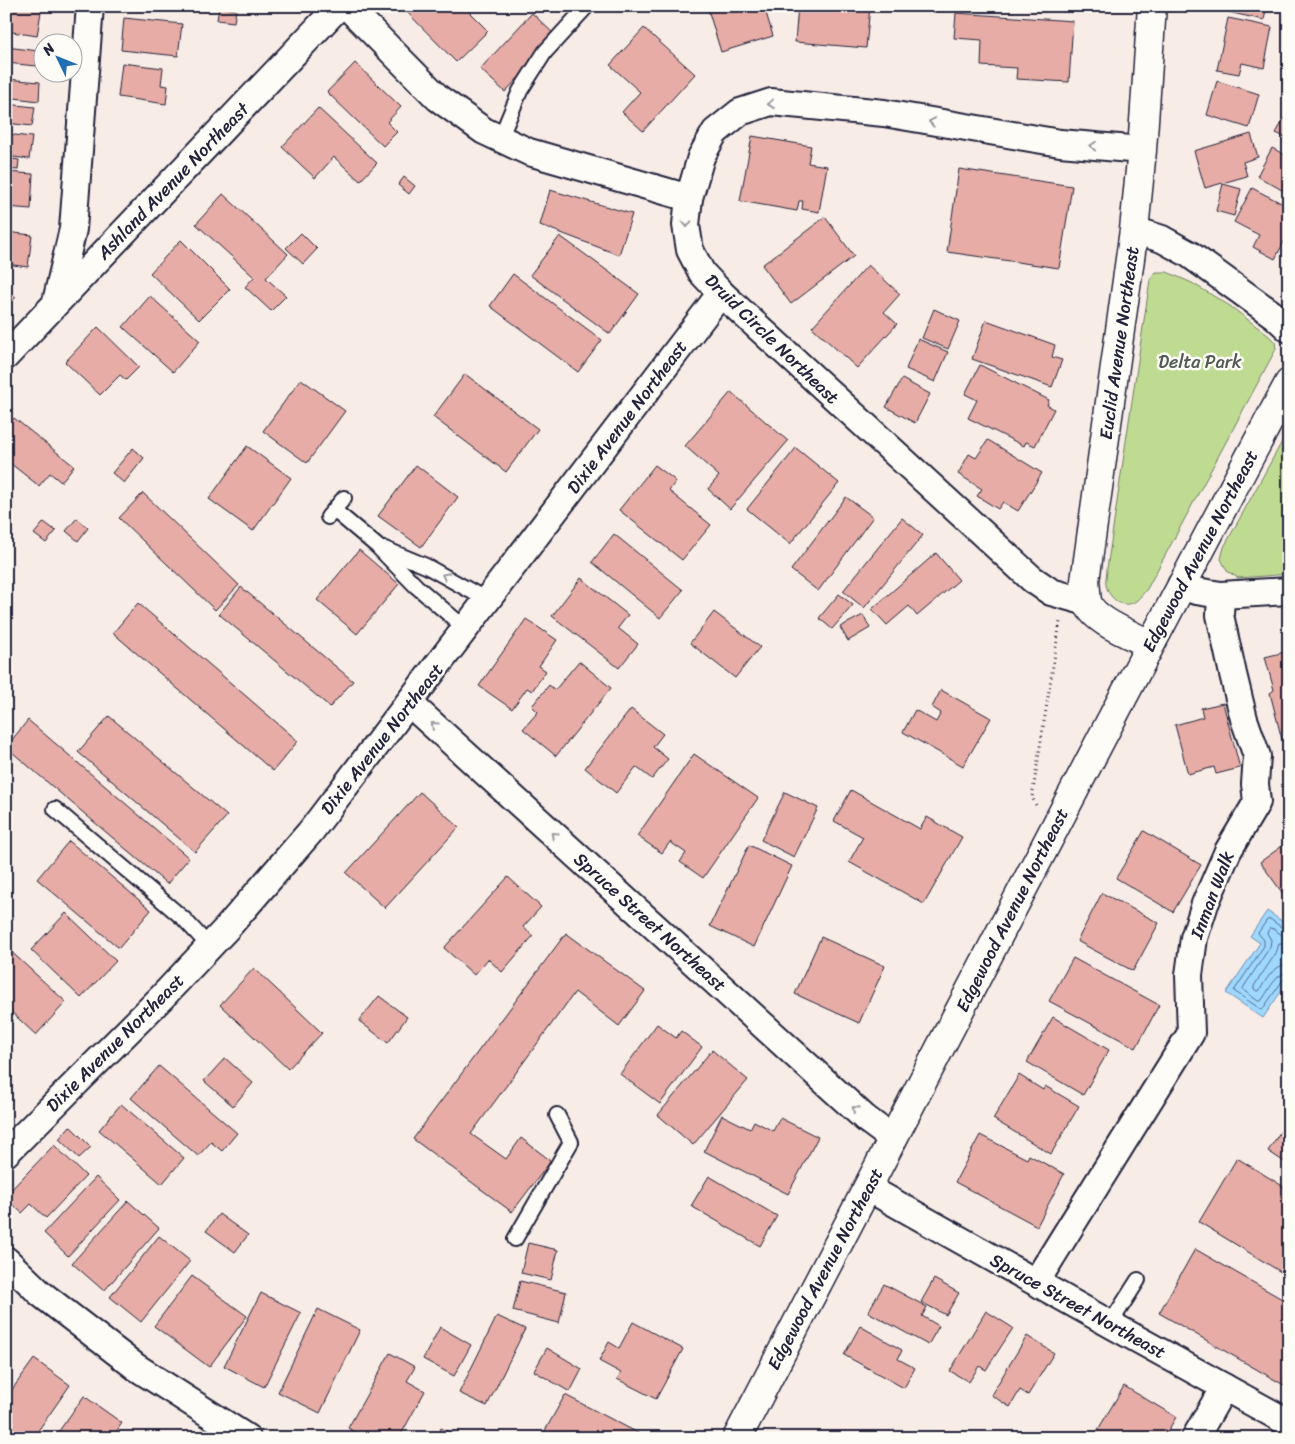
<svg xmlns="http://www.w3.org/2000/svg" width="1295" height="1444" viewBox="0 0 1295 1444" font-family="Sriracha,sans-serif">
  <rect width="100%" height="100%" fill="#f8ece7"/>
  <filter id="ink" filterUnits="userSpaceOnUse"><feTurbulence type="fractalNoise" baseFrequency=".02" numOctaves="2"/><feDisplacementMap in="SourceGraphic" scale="10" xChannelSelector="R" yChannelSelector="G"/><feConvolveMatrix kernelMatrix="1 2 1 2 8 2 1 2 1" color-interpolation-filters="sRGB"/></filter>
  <g filter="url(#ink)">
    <g fill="#bfdb92" stroke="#707e66">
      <path d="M1156,272H1167L1192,283L1230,306L1269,336L1275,342L1276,349L1147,589C1144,592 1140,598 1136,601C1123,610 1109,599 1106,585C1105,580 1107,574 1107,569L1150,280Z"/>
      <path d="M1289,429V574L1238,578L1227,571L1221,559L1224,547Z"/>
    </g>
    <path fill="#9fd8ff" stroke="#6d8fb1" d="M1267,911L1289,926V980L1263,1018L1226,993L1260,943L1250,936Z"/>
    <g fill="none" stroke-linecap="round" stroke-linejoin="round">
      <g stroke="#546b89" stroke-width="1">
        <path d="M1289,930L1284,929L1270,919L1267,920L1258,933L1264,940V946L1234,991L1262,1010L1283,980L1289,978"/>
        <path d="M1289,936L1282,935L1272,928L1269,929L1267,933L1271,940L1270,947L1243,988V990L1258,1001H1261C1269,991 1275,973 1289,972"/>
        <path d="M1289,944H1279L1276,953L1254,986V989L1257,991H1259C1267,979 1273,965 1289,964"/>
      </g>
    </g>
    <g fill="#e6aca5" stroke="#22223b">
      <path d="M6,6H42L37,36L6,31Z"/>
      <path d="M122,6H161V10Z"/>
      <path d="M401,6H463L488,31L456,62Z"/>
      <path d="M707,6H764L773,36L721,52Z"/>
      <path d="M798,6H870L866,48L795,42Z"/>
      <path d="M1220,6H1267L1264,20L1219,10Z"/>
      <path d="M219,7L236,10L234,22L217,20Z"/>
      <path d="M532,13L557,37L505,92L480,69Z"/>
      <path d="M956,13L1073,21L1069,82L1016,79L1017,68L981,66L982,40L954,38Z"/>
      <path d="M124,18L182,24L178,56L121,50Z"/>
      <path d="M1228,18L1272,27L1264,68L1242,63L1239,74L1217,70Z"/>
      <path d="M644,28L695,74L643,131L622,112L640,92L610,65Z"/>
      <path d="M6,47L39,51L37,66L6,63Z"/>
      <path d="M122,63L163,68L161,85L168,86L166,104L118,97Z"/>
      <path d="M355,63L401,107L387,122L397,132L383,146L327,92Z"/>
      <path d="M6,79L40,82L39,101L6,97Z"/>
      <path d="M1217,81L1259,94L1249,128L1207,115Z"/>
      <path d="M6,104L35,107L32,126L6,123Z"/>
      <path d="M318,108L377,163L360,181L334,157L315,178L282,147Z"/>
      <path d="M1289,110V139L1276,133Z"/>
      <path d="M6,134L32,137L29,159L6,156Z"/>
      <path d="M1251,134L1258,157L1243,162L1247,176L1205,188L1194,151Z"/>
      <path d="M752,136L811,146L808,163L827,166L819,212L802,209L803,201H799L797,211L740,201Z"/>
      <path d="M1272,148L1289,157V194L1257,176Z"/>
      <path d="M6,158L19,160L18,170L6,169Z"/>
      <path d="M959,169L1072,186L1059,268L947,252Z"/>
      <path d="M6,172L33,174L31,209L6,207Z"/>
      <path d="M404,177L415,186L409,194L398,185Z"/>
      <path d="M1223,184L1241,189L1234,216L1216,211Z"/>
      <path d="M1252,188L1289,207V232L1275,259L1253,247L1259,235L1234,222Z"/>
      <path d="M550,190L632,214L619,255L540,225Z"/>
      <path d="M223,194L288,254L266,278L286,296L271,311L245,287L254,277L196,224Z"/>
      <path d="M825,217L854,256L791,304L762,265Z"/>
      <path d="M6,232L32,235L28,267L6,264Z"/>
      <path d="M301,233L317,249L303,264L286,248Z"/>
      <path d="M560,236L639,294L610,334L530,275Z"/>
      <path d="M181,240L230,289L199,320L150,273Z"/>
      <path d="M868,265L900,294L884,312L897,324L857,368L812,327Z"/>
      <path d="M513,274L602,340L578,372L490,306Z"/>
      <path d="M6,289L16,297L6,308Z"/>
      <path d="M150,296L200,341L173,372L123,327Z"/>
      <path d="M934,309L960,321L948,349L922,338Z"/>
      <path d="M986,320L1055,345L1052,357L1062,360L1052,387L972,359Z"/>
      <path d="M98,327L139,367L126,380L120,375L100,395L65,362Z"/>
      <path d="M918,339L948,352L935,382L906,369Z"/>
      <path d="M980,365L1049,400L1047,405L1054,409L1035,446L1026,442L1024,446L968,418L977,400L965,394Z"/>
      <path d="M465,374L538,429L506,472L433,417Z"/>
      <path d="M301,379L345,411L307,463L263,431Z"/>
      <path d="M902,379L930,394L915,423L886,407Z"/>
      <path d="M731,392L788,441L730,509L708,489L719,476L685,446Z"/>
      <path d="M14,418L74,466L61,482L50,473L39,486L6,460V428Z"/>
      <path d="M988,440L1042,473L1018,511L1003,502L998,509L977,496L982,489L958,474L969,454L976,458Z"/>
      <path d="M247,446L291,478L253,531L209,499Z"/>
      <path d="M133,448L144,458L124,483L112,473Z"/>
      <path d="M796,448L839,483L790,544L747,509Z"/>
      <path d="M416,465L458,497L421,547L378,516Z"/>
      <path d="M655,465L676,481L669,491L711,525L682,560L619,510Z"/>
      <path d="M143,493L239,585L215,610L119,518Z"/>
      <path d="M846,497L873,517L818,591L791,570Z"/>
      <path d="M77,518L88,528L78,541L66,531Z"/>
      <path d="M902,518L923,535L864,608L843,591Z"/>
      <path d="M44,522L56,531L46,543L34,534Z"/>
      <path d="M614,534L683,590L660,618L592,562Z"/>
      <path d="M359,550L399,584L357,634L317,600Z"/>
      <path d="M936,553L959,580L917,616L909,606L887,625L872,609Z"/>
      <path d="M581,578L628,615L618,628L638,644L619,668L552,616Z"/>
      <path d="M241,587L353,681L330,707L219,614Z"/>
      <path d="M839,594L853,605L832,629L819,618Z"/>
      <path d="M138,603L298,741L273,771L113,633Z"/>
      <path d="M714,612L760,647L735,678L690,643Z"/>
      <path d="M863,615L870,628L848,641L840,627Z"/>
      <path d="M526,619L557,640L539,666L546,671L532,691L527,688L512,709L479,686Z"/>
      <path d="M1289,651V767L1270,693L1274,690L1265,657Z"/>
      <path d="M579,661L611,688L556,756L523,729L538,712L532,706L549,685L555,690Z"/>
      <path d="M941,690L991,718L963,766L903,732L915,710L936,722L941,713L932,707Z"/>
      <path d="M1223,703L1240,768L1216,774L1214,767L1188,774L1175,725L1203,717L1201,708Z"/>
      <path d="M631,709L663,734L653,747L668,759L652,779L636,767L616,793L585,768Z"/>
      <path d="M109,716L227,816L195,852L78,752Z"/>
      <path d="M28,720L189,858L167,884L6,747Z"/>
      <path d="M694,754L758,798L703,878L680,862L686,853L670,842L662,853L637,836Z"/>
      <path d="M851,790L920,829L927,817L962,837L924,904L849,862L863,837L834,821Z"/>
      <path d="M420,792L459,827L385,908L346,873Z"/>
      <path d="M785,792L818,808L794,857L761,840Z"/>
      <path d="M1144,831L1201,865L1173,912L1116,878Z"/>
      <path d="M69,841L151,910L119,948L37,879Z"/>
      <path d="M1289,841V902L1260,862Z"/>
      <path d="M749,845L792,866L754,947L710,926Z"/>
      <path d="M508,877L541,907L523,927L533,936L502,972L488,959L474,975L444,948Z"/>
      <path d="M1102,893L1159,923L1133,971L1077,941Z"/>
      <path d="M66,913L116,961L81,998L31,950Z"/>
      <path d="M566,933L645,991L619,1026L575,992L471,1134L506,1159L521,1138L551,1161L512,1212L413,1139Z"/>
      <path d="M821,937L885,966L859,1023L795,994Z"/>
      <path d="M6,947L66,1002L36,1035L6,1007Z"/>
      <path d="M1073,958L1159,1005L1136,1048L1049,1001Z"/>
      <path d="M254,968L322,1033L288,1069L220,1005Z"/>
      <path d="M379,996L407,1017L388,1043L359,1021Z"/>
      <path d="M1053,1017L1109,1050L1083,1095L1027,1062Z"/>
      <path d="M657,1024L676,1038L681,1031L702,1047L660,1104L620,1074Z"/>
      <path d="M712,1050L748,1080L693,1145L658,1115Z"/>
      <path d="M225,1058L253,1083L233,1106L204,1081Z"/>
      <path d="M159,1066L237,1133L222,1151L211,1142L198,1156L131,1098Z"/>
      <path d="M1019,1075L1043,1090L1045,1086L1079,1106L1051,1154L993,1119Z"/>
      <path d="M121,1104L184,1158L162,1184L99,1130Z"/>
      <path d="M722,1115L750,1129L754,1121L773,1131L780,1118L818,1137L788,1194L704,1151Z"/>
      <path d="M1289,1118V1165L1268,1151Z"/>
      <path d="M70,1126L91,1147L79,1158L59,1139Z"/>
      <path d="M980,1135L1027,1159L1029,1155L1064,1174L1037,1226L955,1182Z"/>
      <path d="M54,1145L86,1176L46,1218L31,1204L22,1213L6,1198V1195Z"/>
      <path d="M1237,1158L1289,1190V1277L1199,1222Z"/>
      <path d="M709,1176L777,1216L760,1246L691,1206Z"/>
      <path d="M96,1177L120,1200L68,1256L44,1233Z"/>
      <path d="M128,1201L159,1228L104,1291L72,1263Z"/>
      <path d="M219,1214L248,1235L235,1252L206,1231Z"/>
      <path d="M159,1236L190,1261L141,1322L110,1297Z"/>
      <path d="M528,1243L558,1250L551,1280L521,1273Z"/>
      <path d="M1195,1249L1289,1303V1388L1159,1313Z"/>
      <path d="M192,1276L247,1316L209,1367L154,1326Z"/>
      <path d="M934,1279L959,1293L946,1315L921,1302Z"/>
      <path d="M520,1281L566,1292L559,1323L513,1311Z"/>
      <path d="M884,1284L927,1307L922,1316L939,1326L928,1345L868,1312Z"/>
      <path d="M261,1293L301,1313L264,1387L224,1366Z"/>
      <path d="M318,1309L360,1330L320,1413L278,1392Z"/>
      <path d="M986,1311L1013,1328L986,1370L979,1366L969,1382L950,1371Z"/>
      <path d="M497,1316L525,1329L487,1406L459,1393Z"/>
      <path d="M633,1322L683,1349L656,1399L617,1379L621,1373L599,1361L609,1342L619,1348Z"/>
      <path d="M860,1326L902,1350L898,1359L915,1368L904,1388L844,1355Z"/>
      <path d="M440,1327L471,1345L454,1376L423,1359Z"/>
      <path d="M1027,1336L1054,1353L1028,1395L1020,1390L1010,1407L991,1395Z"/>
      <path d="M547,1348L582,1369L570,1392L534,1371Z"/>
      <path d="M390,1353L415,1367L407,1381L425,1391L399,1438H364L348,1428Z"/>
      <path d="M34,1359L70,1385L33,1438H6V1398Z"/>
      <path d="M1124,1386L1176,1417L1164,1438H1093Z"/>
      <path d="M565,1395L640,1434L638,1438H545L542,1436Z"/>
      <path d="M84,1396L122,1423L112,1438H54Z"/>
      <path d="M441,1428L463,1438H437Z"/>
    </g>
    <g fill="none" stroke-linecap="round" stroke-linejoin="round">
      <g stroke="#22223b" stroke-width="18">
        <g id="service">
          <path d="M500,139L520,91L545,52L587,6"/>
          <path d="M334,510L344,498"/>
          <path d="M328,517L334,510L377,546L416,586L466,629"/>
          <path d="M385,549L426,566L487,600"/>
          <path d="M55,809L184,919L209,946"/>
          <path d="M515,1239L571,1142L557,1115"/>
          <path d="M1110,1324L1138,1280"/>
        </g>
      </g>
      <g stroke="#22223b" stroke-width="30">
        <g id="minor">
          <path d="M347,6L438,98L484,131L529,152L689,198"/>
          <path d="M1134,230L1162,239L1189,254L1275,316L1289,329"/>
          <path d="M56,302L73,229L90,6"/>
          <path d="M6,356L339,6"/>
          <path d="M1181,585L1196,591L1221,595L1289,591"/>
          <path d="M1087,602L1051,592L1032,579L721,293L702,273L690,250L686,225L689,198L701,157L715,132L740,112L771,102L884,113L1060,143L1142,150"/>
          <path d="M409,703L866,1119L893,1139"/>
          <path d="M6,1153L162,997L227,928L311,831L721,293"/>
          <path d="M868,1188L1110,1324L1289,1423"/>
          <path d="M6,1260L40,1293L136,1367L247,1438"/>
          <path d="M1036,1282L1191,1033L1189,975L1194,938L1205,904L1228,851L1257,802L1255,784L1257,756L1244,719L1233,674L1220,615L1221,595"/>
          <path d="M1195,1438L1224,1387"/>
        </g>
      </g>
      <g stroke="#22223b" stroke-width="31">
        <path id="tertiary" d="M1150,644C1132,635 1092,621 1087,601C1086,595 1086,587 1085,581L1134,230L1142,150L1152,6"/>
      </g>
      <g stroke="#22223b" stroke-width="31">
        <path id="secondary" d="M737,1438C921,1086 1102,733 1289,383"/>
      </g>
      <path stroke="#22223b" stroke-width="3" stroke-dasharray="1 4" stroke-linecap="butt" d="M1036,805L1032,797L1060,622"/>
      <use href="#service" stroke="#fdfcf7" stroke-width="14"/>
      <use href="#minor" stroke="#fdfcf7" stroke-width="26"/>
      <use href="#tertiary" stroke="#fdfcf7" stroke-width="28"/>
      <use href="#secondary" stroke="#fdfcf7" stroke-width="28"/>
    </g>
    <defs><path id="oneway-chevron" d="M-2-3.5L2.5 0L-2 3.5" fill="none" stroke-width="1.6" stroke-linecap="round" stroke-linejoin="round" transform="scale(1.25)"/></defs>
    <g stroke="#9a9aa2">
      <use href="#oneway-chevron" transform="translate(771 104) rotate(174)"/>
      <use href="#oneway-chevron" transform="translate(932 122) rotate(-170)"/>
      <use href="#oneway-chevron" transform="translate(1093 146) rotate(-176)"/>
      <use href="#oneway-chevron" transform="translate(687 224) rotate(89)"/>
      <use href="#oneway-chevron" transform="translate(445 576) rotate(-152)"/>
      <use href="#oneway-chevron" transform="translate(434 725) rotate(-138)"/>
      <use href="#oneway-chevron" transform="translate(554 835) rotate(-138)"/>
      <use href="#oneway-chevron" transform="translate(855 1109) rotate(-138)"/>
    </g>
  </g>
  <g text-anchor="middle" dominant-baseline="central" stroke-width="5" stroke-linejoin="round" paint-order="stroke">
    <g font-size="18" fill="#22223b" stroke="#fdfcf7">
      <text transform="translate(173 181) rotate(-46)">Ashland Avenue Northeast</text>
      <text transform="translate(772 339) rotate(44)">Druid Circle Northeast</text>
      <text transform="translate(1119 343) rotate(-82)">Euclid Avenue Northeast</text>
      <text transform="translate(627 417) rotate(-53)">Dixie Avenue Northeast</text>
      <text transform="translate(1200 551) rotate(-62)">Edgewood Avenue Northeast</text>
      <text transform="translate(382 739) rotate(-52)">Dixie Avenue Northeast</text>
      <text transform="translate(1212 895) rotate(-69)">Inman Walk</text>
      <text transform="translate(1012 910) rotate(-63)">Edgewood Avenue Northeast</text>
      <text transform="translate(650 922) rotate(42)">Spruce Street Northeast</text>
      <text transform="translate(115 1043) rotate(-45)">Dixie Avenue Northeast</text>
      <text transform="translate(825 1269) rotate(-62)">Edgewood Avenue Northeast</text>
      <text transform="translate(1078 1306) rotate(29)">Spruce Street Northeast</text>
    </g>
    <g font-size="18" fill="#515a55" stroke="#fdfcf7">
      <text x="1200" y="362">Delta Park</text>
    </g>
  </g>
  <rect width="1295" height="1444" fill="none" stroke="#fdfcf7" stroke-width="25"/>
  <rect x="12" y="12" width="1270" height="1419" fill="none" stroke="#22223b" stroke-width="2" filter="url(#ink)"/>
  <g transform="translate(58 58) rotate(313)"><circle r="24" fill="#fdfcf7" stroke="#a5a5ac"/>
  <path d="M0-4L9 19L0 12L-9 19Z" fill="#1f6fb2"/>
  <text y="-8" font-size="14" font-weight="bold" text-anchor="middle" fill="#22223b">N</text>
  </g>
</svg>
